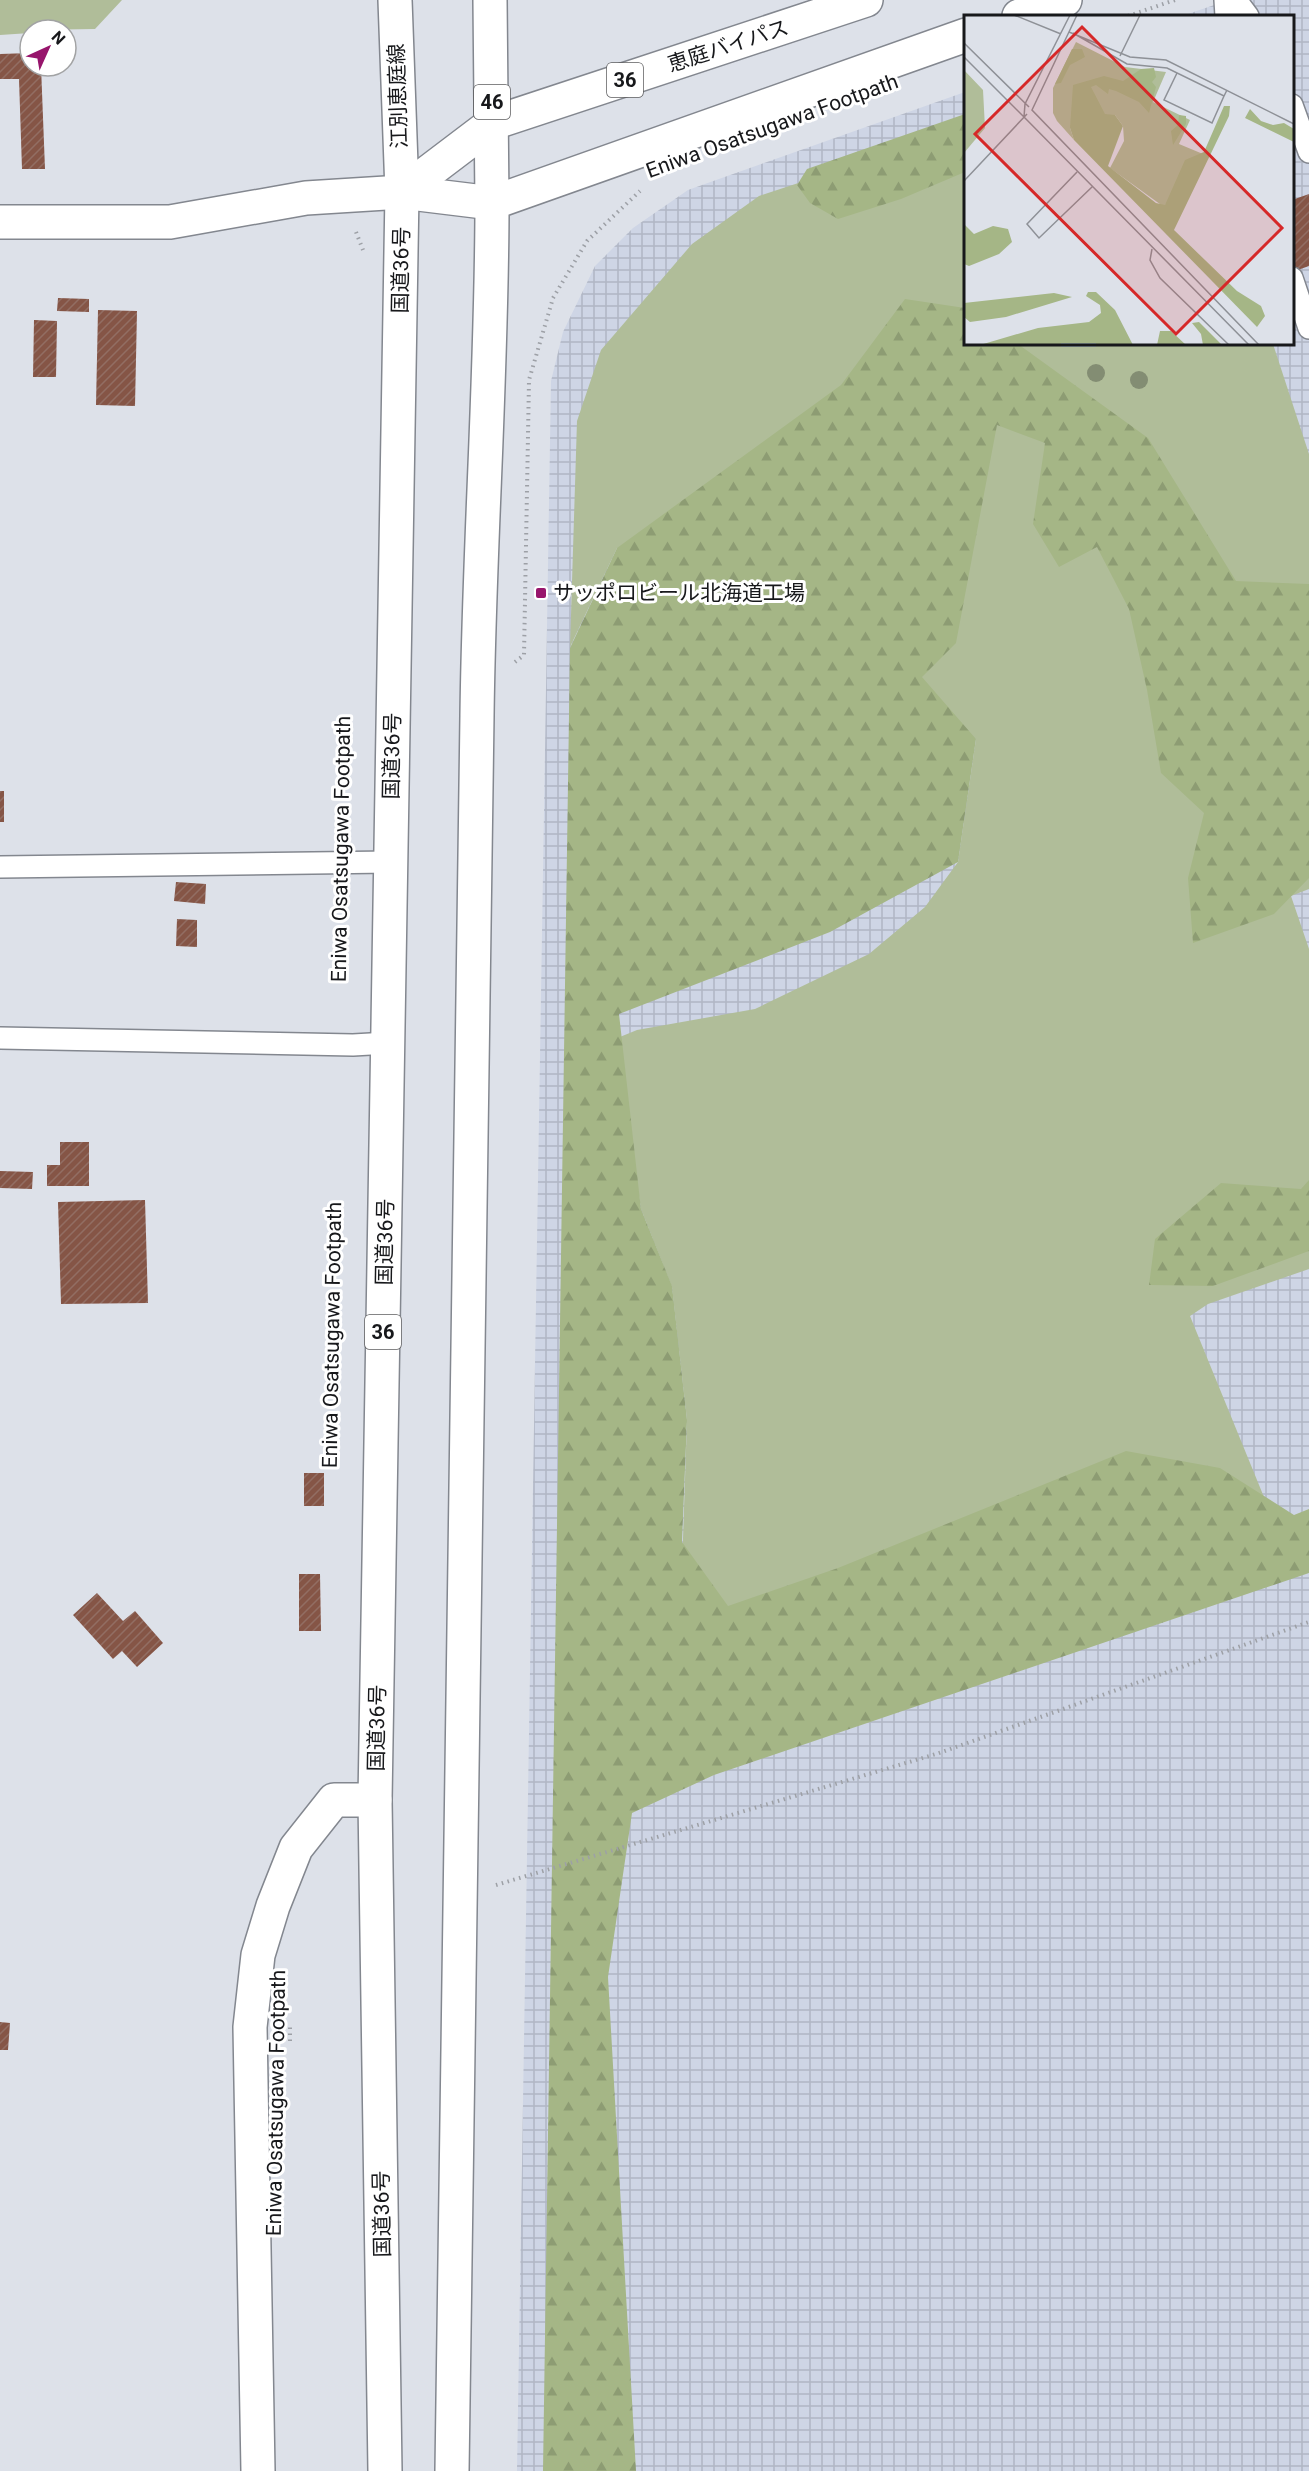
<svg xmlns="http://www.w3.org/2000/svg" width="1309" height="2471" viewBox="0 0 1309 2471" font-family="Roboto,'Noto Sans JP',sans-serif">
  <defs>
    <pattern id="industrial-grid" width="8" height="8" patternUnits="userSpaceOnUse" patternTransform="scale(1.5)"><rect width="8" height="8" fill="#ced5e5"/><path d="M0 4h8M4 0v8" fill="none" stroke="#b0b6c4"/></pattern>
    <pattern id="forest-firs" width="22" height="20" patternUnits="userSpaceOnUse" patternTransform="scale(1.5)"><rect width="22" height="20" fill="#a5b686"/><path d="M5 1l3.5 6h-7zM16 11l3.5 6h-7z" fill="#8d9c73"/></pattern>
    <pattern id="building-hatch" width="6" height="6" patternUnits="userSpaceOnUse" patternTransform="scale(1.5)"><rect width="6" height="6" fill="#855546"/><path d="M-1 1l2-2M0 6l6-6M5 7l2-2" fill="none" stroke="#926e63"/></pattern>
  </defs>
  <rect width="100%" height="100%" fill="#dde1e9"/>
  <path fill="url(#industrial-grid)" d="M1229,0H1309V2471H517L551,381L563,332L595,266L633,228L688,190L965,92L966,344H1292V16H1182Z"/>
  <g fill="#b0bd99">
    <path d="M0,0H122L95,29L30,30V33L0,35Z"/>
    <path d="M965,128L966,344H1273L1309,454V889L1291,896L1309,949V1269L1208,1304L1190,1316L1277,1529L711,1617L682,1568L687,1420L672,1287L641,1209L615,1039L637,1030L755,1009L869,954L925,907L958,862L976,739L617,548L570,647L577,421L601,350L692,244L759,196Z"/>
  </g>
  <g fill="url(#forest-firs)">
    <path d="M965,114V172L901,199L838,219L810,203L797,185L807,169Z"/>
    <path d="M905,299L965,308L966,344H1018L1148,438L1236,581L1309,584V878L1274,914L1193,943L1188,878L1204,813L1161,773L1147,690L1129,609L1097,547L1059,567L1033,524L1045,443L997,425L956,643L922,677L976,739L958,862L830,932L619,1014L641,1209L672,1286L687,1420L682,1542L728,1606L838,1568L1126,1451L1220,1468L1294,1515L1309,1509V1573L714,1775L632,1813L608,1977L636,2471H543L570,648L617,548L841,385Z"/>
    <path d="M1309,1180V1251L1213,1286L1149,1285L1155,1239L1221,1183L1301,1189Z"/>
  </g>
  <g fill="url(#building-hatch)">
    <path d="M30,53V66H41L45,169H22L19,79H0V54Z"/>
    <path d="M1309,194V266L1292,272V200Z"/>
    <path d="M58,298L89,299V312L57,311Z"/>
    <path d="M98,310L137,311L135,406L96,405Z"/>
    <path d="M34,320L57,321L56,377H33Z"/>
    <rect x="0" y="791" width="4" height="31"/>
    <path d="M176,882L206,884L205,904L174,901Z"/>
    <path d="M177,919L197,920V947L176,946Z"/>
    <path d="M60,1142H89V1186H47V1165H60Z"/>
    <path d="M0,1171L33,1172L32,1189L0,1188Z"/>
    <path d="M145,1200L148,1303L61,1304L58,1202Z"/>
    <rect x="304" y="1473" width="20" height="33"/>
    <path d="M299,1574H320L321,1631H299Z"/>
    <path d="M97,1593L123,1621L135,1611L163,1643L137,1667L122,1651L113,1659L73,1615Z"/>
    <path d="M0,2022L10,2023L8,2050H0Z"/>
  </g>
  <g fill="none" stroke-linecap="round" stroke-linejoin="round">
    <g stroke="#83878f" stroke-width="24">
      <g id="service">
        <path d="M1225,0L1226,16"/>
        <path d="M1236,0L1248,16"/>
        <path d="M1292,105L1309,152"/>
        <path d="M1292,278L1309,328"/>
        <path d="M0,867L391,862"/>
        <path d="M0,1038L353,1045L388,1043"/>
      </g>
    </g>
    <g stroke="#83878f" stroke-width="36">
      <g id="minor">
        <path d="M0,222H170L306,198L402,192L492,203"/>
        <path d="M258,2471L250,2027L258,1955L273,1906L296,1848L334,1800H375"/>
      </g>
    </g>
    <g stroke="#83878f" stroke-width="36">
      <g id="primary">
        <path d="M395,0L402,192"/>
        <path d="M490,0L492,203"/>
      </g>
    </g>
    <g stroke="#83878f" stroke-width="36">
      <g id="trunk">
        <path d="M1019,16L1065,0"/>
        <path d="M385,2471L375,1800L402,192L493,123L866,0"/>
        <path d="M452,2471C458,1886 467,1301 477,716C479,545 492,375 492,203L966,35"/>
      </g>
    </g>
    <g stroke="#9da0a6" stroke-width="4" stroke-dasharray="1.5 4.5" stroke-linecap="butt">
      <path d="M1128,16L1175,0"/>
      <path d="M356,232L363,250"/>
      <path d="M515,662L524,655L529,380L553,298L587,241L640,191"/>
      <path d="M496,1885L936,1754L1309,1622"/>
      <path d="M290,2041V2025"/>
    </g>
    <use href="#service" stroke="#fff" stroke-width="21"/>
    <use href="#minor" stroke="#fff" stroke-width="33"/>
    <use href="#primary" stroke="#fff" stroke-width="33"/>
    <use href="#trunk" stroke="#fff" stroke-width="33"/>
  </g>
  <g fill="#838d73">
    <circle cx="1096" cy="373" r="9"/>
    <circle cx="1139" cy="380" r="9"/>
  </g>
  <rect fill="#97156c" stroke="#fff" stroke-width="2" x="535" y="587" width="12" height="12" rx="3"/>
  <g text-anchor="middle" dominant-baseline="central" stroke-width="6" stroke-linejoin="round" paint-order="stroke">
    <g fill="#fff" stroke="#5d5d5f" stroke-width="1.5">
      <rect x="607" y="63" width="36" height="34" rx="4.5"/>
      <rect x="474" y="85" width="36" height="34" rx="4.5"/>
      <rect x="365" y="1315" width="36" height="34" rx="4.5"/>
    </g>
    <g font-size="20" font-weight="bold" fill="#17181b">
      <text x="625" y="80">36</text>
      <text x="492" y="102">46</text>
      <text x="383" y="1332">36</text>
    </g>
    <g font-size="21" fill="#17181b" stroke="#fff">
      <text transform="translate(728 46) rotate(-18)">恵庭バイパス</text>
      <text transform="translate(398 96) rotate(-92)">江別恵庭線</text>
      <text transform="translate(772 126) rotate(-20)">Eniwa Osatsugawa Footpath</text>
      <text transform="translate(401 270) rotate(-89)">国道36号</text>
      <text transform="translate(392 756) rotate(-89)">国道36号</text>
      <text transform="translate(341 849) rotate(-89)">Eniwa Osatsugawa Footpath</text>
      <text transform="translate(385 1242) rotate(-89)">国道36号</text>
      <text transform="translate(332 1335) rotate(-89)">Eniwa Osatsugawa Footpath</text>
      <text transform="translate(377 1728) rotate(-89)">国道36号</text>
      <text transform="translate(276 2103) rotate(-89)">Eniwa Osatsugawa Footpath</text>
      <text transform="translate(382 2214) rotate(-91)">国道36号</text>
    </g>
    <g font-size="21" fill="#17181b" stroke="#fff" text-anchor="start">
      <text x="553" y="593">サッポロビール北海道工場</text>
    </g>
  </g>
  <g transform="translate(964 15)">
    <rect width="330" height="330" fill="#dde1e9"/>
    <path d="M112,27L161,52L202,57L189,87L226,105L215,129L239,139L200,192L146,153L160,126L159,111L151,100L106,113L110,125L93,106L89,98V73ZM0,55L19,75L21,113L0,138Z" fill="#b0bd99"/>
    <path d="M108,34H118L121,42L106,50L97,68L91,69ZM190,53L192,62L188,67L192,72L185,98L175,87L152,76L145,74L144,79L132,70L127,72L141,99L151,100L159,111L144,151L192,188L201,190L221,145L240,137L260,91H266L265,101L210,215L273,276L297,291L301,301L293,312L110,125L106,113L109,70L140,61L159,66L177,54ZM286,94L297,106L309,110L320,108L330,114V127L281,103ZM215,100L222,101V109L209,130L207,116L214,110ZM0,209L10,219L29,211L44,214L48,227L35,239L5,251L0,249ZM124,277H132L151,295L169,330H16L74,313L125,307L137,298L136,290L122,281ZM90,278L108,282L42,302L6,307L0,302V288ZM235,307L258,330H239L237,319L228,308ZM196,316H207L222,330H193Z" fill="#a5b686"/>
    <path fill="none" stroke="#99b0dc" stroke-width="3" d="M97,330H132"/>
    <path fill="none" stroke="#8e9197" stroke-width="1.5" d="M50,0L97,19M106,0L61,89L60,102L285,330M113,0L68,95L295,330M105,17L166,42L202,45L330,109M109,18L163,49L203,53L260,81L263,75M0,28L65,92M156,41L176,0M0,42L60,102M213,58L200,85L248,108L260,81M113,157L63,209L75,223L128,172M0,166L63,99M188,234L186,245L196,263L265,330"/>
    <path fill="#d62828" fill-opacity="0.15" stroke="#d62828" stroke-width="3" d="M118,12L318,213L212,319L11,119Z"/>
    <rect width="330" height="330" fill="none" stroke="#17181b" stroke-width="3"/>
  </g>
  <g transform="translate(48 48) rotate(45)"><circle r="28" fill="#ffffff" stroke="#a2a3a4" stroke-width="1.5"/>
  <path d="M0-4.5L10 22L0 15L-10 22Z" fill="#97156c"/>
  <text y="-9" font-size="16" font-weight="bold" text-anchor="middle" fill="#17181b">N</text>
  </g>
</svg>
